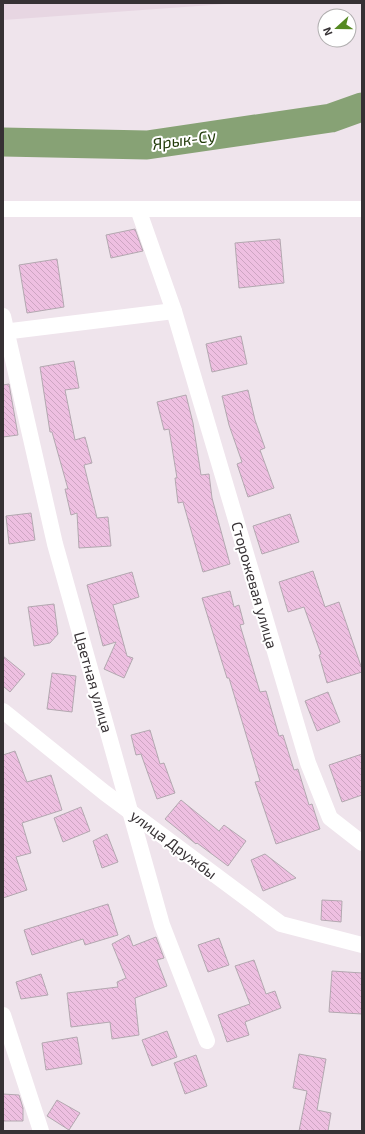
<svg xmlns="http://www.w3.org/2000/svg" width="365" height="1134" viewBox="0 0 365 1134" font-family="'Exo 2',sans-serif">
  <defs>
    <pattern id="building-back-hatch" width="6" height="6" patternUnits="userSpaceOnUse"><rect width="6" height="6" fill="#eebfe1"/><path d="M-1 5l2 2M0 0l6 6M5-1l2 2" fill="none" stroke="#cda5c2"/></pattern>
  </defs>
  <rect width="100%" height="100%" fill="#efe4ec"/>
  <path fill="#e7d6e2" d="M3,3H240L3,20Z"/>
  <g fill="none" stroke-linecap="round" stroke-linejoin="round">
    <path stroke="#87a275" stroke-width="29" d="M3,142L147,145L331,118L362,107"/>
  </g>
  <g fill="url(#building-back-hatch)" stroke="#b3a8b0">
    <path d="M135,229L143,251L111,258L106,235Z"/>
    <path d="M280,239L284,283L239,288L235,243Z"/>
    <path d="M57,259L64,307L27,313L19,265Z"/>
    <path d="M241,336L247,364L212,372L206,344Z"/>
    <path d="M74,361L79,388L65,390L75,440L85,437L92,463L84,465L97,518L108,517L111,546L79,548L77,513L71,515L65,489H68L52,432H50L40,367Z"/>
    <path d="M9,384L18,435L3,437V385Z"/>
    <path d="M248,390L255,420L265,448L260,450L274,488L248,497L237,464L242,462L229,425L222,396Z"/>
    <path d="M186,395L193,423L201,475L209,474L212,498L230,564L203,572L183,502L178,503L175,478H177L169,429L164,430L157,402Z"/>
    <path d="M31,513L35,540L9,544L6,516Z"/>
    <path d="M290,514L299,542L262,554L253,526Z"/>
    <path d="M313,571L325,607L339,602L362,669V672L327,683L319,655L321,654L304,607L288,612L279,582Z"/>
    <path d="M132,572L139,597L113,605L127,656L133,658L124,678L104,669L116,642L103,646L87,585Z"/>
    <path d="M230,591L234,607L239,605L244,624L240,625L260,692L266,691L279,736L283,735L294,770L298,769L309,805L312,804L320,829L276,844L255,782L260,781L229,678H227L202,598Z"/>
    <path d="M54,604L58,634L50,643L34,646L28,607Z"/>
    <path d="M3,656L25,674L10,692L3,686Z"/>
    <path d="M52,673L76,676L72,712L47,709Z"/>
    <path d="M328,692L340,722L317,731L305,701Z"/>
    <path d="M150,730L160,764L164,763L175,793L157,799L141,754L136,755L131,735Z"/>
    <path d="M15,751L27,782L51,775L62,810L22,823L31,853L16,857L27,890L3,898V755Z"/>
    <path d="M362,754V795L342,802L329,765Z"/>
    <path d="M181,800L219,831L224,825L246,841L228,866L197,843L196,844L165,819Z"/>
    <path d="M81,807L90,831L63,842L54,818Z"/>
    <path d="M107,834L118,862L102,868L93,841Z"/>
    <path d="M265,854L296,878L263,891L251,860Z"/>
    <path d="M322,900L342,901L341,922L321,920Z"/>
    <path d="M108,904L118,935L85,945L83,939L32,955L24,930Z"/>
    <path d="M129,935L133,946L156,937L164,958L157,960L167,986L135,998L139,1035L112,1039L110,1022L71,1027L67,993L118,987L117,982L126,978L112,944Z"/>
    <path d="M219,938L229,965L208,972L198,945Z"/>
    <path d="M254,960L266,994L275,991L281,1008L245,1022L249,1035L227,1042L218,1015L250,1004L235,966Z"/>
    <path d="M332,971L362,973V1014L329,1012Z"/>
    <path d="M41,974L48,995L21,999L16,982Z"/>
    <path d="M167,1031L177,1057L152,1066L142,1040Z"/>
    <path d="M77,1037L82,1064L46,1070L42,1043Z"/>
    <path d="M299,1054L326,1059L317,1110L331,1113L328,1131H299L307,1091L293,1088Z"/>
    <path d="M196,1055L207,1086L185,1094L174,1063Z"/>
    <path d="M3,1094L19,1095L23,1108V1121H3Z"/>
    <path d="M57,1100L80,1113L69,1130L47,1116Z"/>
  </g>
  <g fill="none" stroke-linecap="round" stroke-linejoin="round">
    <g stroke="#fff" stroke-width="16">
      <path d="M3,209H362"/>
      <path d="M138,209L174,311L308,763L330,818L362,843"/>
      <path d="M3,316L55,544L162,925L207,1041"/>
      <path d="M3,332L174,311"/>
      <path d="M3,711L105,793L281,924L362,945"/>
      <path d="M3,1015L41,1131"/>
    </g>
  </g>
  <g text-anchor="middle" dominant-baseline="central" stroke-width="4" stroke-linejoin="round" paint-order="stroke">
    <g font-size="15" fill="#363134" stroke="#fff">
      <text transform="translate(255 585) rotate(74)">Сторожевая улица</text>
      <text transform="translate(94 682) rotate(74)">Цветная улица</text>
      <text transform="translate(174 844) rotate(37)">улица Дружбы</text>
    </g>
    <g font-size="16" font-style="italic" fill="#223c0a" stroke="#fff">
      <text transform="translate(184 139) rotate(-8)">Ярык-Су</text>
    </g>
  </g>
  <rect width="365" height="1134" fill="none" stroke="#363134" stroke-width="8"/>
  <g transform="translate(337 28) rotate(249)"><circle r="19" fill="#ffffff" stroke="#afadae"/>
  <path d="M0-3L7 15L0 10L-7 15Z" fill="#558922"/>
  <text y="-6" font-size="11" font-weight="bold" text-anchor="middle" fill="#363134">N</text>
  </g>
</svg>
